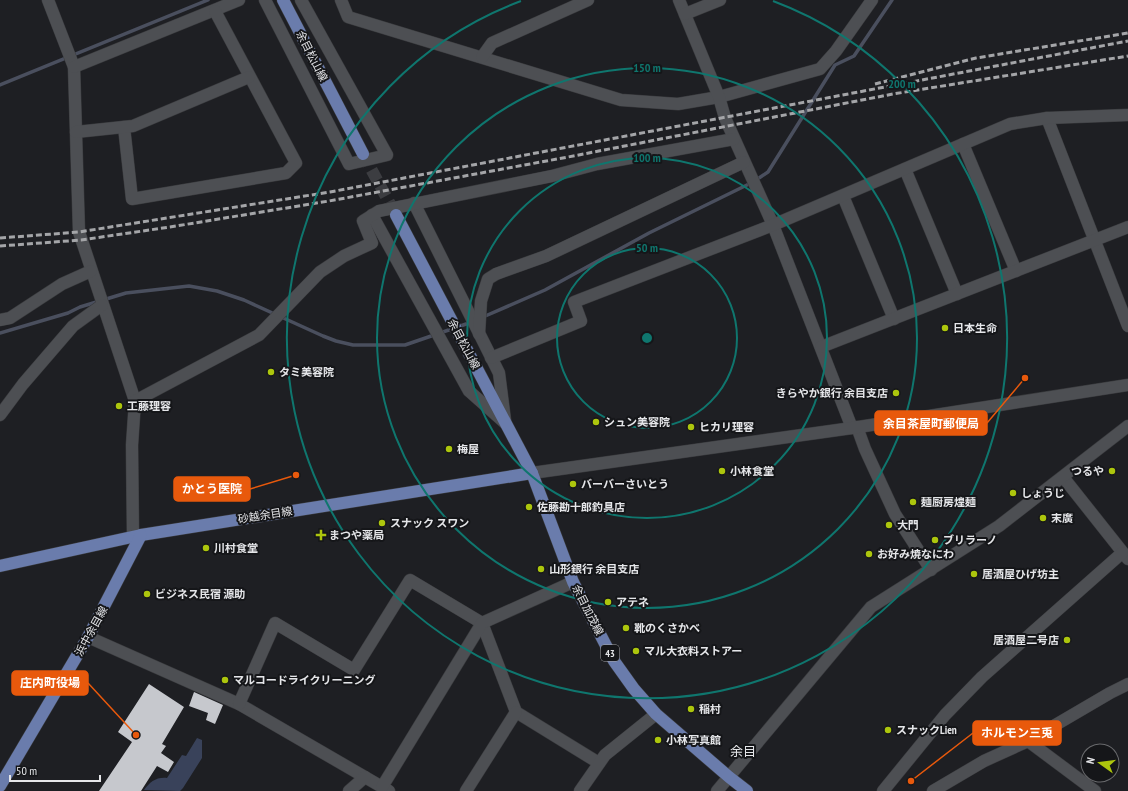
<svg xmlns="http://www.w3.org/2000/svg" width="1128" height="791" viewBox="0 0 1128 791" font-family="'PT Sans Narrow','Noto Sans JP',sans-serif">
  <rect width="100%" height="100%" fill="#1e1f23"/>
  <path fill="#39425a" d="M197,738L202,740V758L183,788L180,791L144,790C150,782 156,777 167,778L182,755L186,756Z"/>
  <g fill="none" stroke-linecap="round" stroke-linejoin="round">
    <g stroke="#4a4f5e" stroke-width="3.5">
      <path d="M0,85L208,0"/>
      <path d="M756,180L768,172L835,65L854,56L892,0"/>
      <path d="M483,317L545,290L649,233L751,183"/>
      <path d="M0,333L68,313L80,307L126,293L189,286L217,291L244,300L323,336L336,341L353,345H405L472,322"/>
    </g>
  </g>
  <g fill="#c6c8cd">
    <path d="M149,684L184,707L162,744L166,746L161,753L174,762L168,772L157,766L141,791H99L132,742L118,732Z"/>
    <path d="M194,692L223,705L215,724L206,720L208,713L189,706Z"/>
  </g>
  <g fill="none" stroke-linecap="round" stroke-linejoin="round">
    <path stroke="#3c3d41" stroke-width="12" stroke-dasharray="12 6" stroke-linecap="butt" d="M363,154L396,215"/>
    <g stroke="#393a3d" stroke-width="13">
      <g id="minor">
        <path d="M48,0L74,67L79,232L135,401L132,445L133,536"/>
        <path d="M265,0L349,164L387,155L301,0"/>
        <path d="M341,0L348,17L621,100L678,104L719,97L820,69L836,51L872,0"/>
        <path d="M679,0L719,97L725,118L773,225L852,428"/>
        <path d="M685,14L720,0"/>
        <path d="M482,57L492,43L588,0"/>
        <path d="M74,67L239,0"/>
        <path d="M1047,118L1128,326"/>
        <path d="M124,127L132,199L286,173L296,163L215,11"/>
        <path d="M76,132L133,126L249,77"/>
        <path d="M963,144L1016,271"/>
        <path d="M905,169L957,294"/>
        <path d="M843,196L894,319"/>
        <path d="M414,203L499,373L505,420"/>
        <path d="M372,215L469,391L505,423"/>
        <path d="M0,320L10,318L62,284L91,271"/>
        <path d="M479,334L481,301L488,279L496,274L546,256L744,162"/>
        <path d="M821,347L1128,227"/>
        <path d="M491,358L581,321L574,302L773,225L1010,124L1047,118L1128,115"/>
        <path d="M135,401L259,335L320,272L344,256L372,243L363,221L379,211L552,176L597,164L734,139"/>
        <path d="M0,415L23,384L73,326L102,305"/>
        <path d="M857,427L865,449L895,514L931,570"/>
        <path d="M532,473L852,428L1128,385"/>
        <path d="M1063,477L1128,559"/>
        <path d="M88,637L239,704L389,791"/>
        <path d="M239,704L275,623L354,670L410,580L482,623L516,712L599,763"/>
        <path d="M1028,741L1095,791"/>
        <path d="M382,787L482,623L573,582"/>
        <path d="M349,791L365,777"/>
        <path d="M466,791L516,712"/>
        <path d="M580,791L605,755L656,714"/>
        <path d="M717,791L871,607L999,526L1128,426"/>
        <path d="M883,791L945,715L982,677L1122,553"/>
        <path d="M933,791L984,761L1028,741L1110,693L1128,684"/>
      </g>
    </g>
    <g stroke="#393a3d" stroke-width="13">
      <g id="major">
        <path d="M283,0L363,154"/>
        <path d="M396,215L532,473L573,582L614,661L634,689L656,714L729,777L747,791"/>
        <path d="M0,566L141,535L532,473"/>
        <path d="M0,786L88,637L141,535"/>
      </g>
    </g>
    <use href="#minor" stroke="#4d4f53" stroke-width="12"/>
    <use href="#major" stroke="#6a7cac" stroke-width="12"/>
    <g stroke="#a4a5a8" stroke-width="3" stroke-dasharray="6 3" stroke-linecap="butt">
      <path d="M875,84L976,58L1128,33"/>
      <path d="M0,238L79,232L330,192L1128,41"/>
      <path d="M0,246L81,240L170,227L329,201L568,157L893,94L1128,56"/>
    </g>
  </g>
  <g fill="none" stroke="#0f766e" stroke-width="2">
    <circle cx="647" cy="338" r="90"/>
    <circle cx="647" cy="338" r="180"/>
    <circle cx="647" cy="338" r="270"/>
    <path d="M773 1A360 360 0 1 1 521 1"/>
  </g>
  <g fill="#adc60d" stroke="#151619" stroke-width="1.5">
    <circle cx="945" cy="328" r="4"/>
    <circle cx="271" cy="372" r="4"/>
    <circle cx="896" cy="393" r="4"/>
    <circle cx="119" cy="406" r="4"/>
    <circle cx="596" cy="422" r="4"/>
    <circle cx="691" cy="427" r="4"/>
    <circle cx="449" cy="449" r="4"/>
    <circle cx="722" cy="471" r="4"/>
    <circle cx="1112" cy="471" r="4"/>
    <circle cx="573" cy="484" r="4"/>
    <circle cx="1013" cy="493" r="4"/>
    <circle cx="913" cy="502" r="4"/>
    <circle cx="529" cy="507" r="4"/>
    <circle cx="1043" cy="518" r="4"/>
    <circle cx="382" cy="523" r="4"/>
    <circle cx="889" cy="525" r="4"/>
    <path d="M319 529h4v4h4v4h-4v4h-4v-4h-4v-4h4z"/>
    <circle cx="935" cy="540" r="4"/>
    <circle cx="206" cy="548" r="4"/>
    <circle cx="869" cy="554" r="4"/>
    <circle cx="541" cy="569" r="4"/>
    <circle cx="974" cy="574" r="4"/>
    <circle cx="147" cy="594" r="4"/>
    <circle cx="608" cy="602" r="4"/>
    <circle cx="626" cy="628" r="4"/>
    <circle cx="1067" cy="640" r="4"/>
    <circle cx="636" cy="651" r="4"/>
    <circle cx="225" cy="680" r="4"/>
    <circle cx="691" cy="709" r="4"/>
    <circle cx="888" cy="730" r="4"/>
    <circle cx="658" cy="740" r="4"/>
  </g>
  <g text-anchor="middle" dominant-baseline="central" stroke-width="4" stroke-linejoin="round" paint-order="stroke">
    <rect fill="#151619" stroke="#a7a8ab" stroke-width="1" x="601" y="645" width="18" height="16" rx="3"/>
    <g font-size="10" font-weight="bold" fill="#e5e6e9">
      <text x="610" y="653">43</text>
    </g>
    <g font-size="11" fill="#e5e6e9" stroke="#151619">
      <text transform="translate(312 56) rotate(63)">余目松山線</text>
      <text transform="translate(464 344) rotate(62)">余目松山線</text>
      <text transform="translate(265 515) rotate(-9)">砂越余目線</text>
      <text transform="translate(588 610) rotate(63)">余目加茂線</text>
      <text transform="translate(91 631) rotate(-61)">浜中余目線</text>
    </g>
    <g font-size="11" font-weight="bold" fill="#e5e6e9" stroke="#151619" text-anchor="start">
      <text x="953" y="328">日本生命</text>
      <text x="279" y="372">タミ美容院</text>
      <text x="888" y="393" text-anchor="end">きらやか銀行 余目支店</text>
      <text x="127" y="406">工藤理容</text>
      <text x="604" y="422">シュン美容院</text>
      <text x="699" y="427">ヒカリ理容</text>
      <text x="457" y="449">梅屋</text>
      <text x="730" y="471">小林食堂</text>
      <text x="1104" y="471" text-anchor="end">つるや</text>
      <text x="581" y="484">バーバーさいとう</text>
      <text x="1021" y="493">しょうじ</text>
      <text x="921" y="502">麺厨房煌麺</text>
      <text x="537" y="507">佐藤勘十郎釣具店</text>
      <text x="1051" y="518">末廣</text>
      <text x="390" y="523">スナック スワン</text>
      <text x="897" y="525">大門</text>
      <text x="329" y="535">まつや薬局</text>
      <text x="943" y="540">ブリラーノ</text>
      <text x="214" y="548">川村食堂</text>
      <text x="877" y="554">お好み焼なにわ</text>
      <text x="549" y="569">山形銀行 余目支店</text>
      <text x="982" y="574">居酒屋ひげ坊主</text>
      <text x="155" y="594">ビジネス民宿 源助</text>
      <text x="616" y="602">アテネ</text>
      <text x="634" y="628">靴のくさかべ</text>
      <text x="1059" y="640" text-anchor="end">居酒屋二号店</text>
      <text x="644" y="651">マル大衣料ストアー</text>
      <text x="233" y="680">マルコードライクリーニング</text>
      <text x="699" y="709">稲村</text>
      <text x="896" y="730">スナックLien</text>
      <text x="666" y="740">小林写真館</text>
    </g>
    <g font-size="13" fill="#e5e6e9" stroke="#151619">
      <text x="743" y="751">余目</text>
    </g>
  </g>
  <circle cx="647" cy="338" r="6" fill="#0f766e" stroke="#151619" stroke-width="2"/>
  <g font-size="12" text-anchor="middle" font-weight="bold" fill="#0f766e" stroke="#151619" stroke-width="4" stroke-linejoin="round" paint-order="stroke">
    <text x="647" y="72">150 m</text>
    <text x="902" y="88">200 m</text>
    <text x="647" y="162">100 m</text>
    <text x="647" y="252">50 m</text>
  </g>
  <path fill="none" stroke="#e8590c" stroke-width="1.5" d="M1025 378L987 423M296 475L250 489M136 735L88 683M911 781L973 733"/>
  <g fill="#e8590c" stroke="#151619" stroke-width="1.5">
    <circle cx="1025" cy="378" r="4"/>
    <circle cx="296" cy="475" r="4"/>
    <circle cx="136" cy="735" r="4"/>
    <circle cx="911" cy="781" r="4"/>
  </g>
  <g fill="#e8590c" stroke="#e8590c" stroke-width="1.5">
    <rect x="875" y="411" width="112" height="24" rx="4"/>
    <rect x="174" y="477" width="76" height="24" rx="4"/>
    <rect x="12" y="671" width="76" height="24" rx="4"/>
    <rect x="973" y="721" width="88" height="24" rx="4"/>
  </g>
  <g font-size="12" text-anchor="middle" font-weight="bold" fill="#fff">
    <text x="931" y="428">余目茶屋町郵便局</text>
    <text x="212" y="493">かとう医院</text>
    <text x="50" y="687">庄内町役場</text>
    <text x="1017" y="737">ホルモン三兎</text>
  </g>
  <g transform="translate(1100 763) rotate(284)"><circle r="19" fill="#151619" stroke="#68696c"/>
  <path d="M0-3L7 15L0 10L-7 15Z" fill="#adc60d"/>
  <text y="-6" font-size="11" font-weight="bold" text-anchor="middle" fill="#e5e6e9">N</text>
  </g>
  <path d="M10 775v6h90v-6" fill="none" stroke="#e5e6e9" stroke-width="2"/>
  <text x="16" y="775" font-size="12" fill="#e5e6e9" stroke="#151619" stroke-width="3" paint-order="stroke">50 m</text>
</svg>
